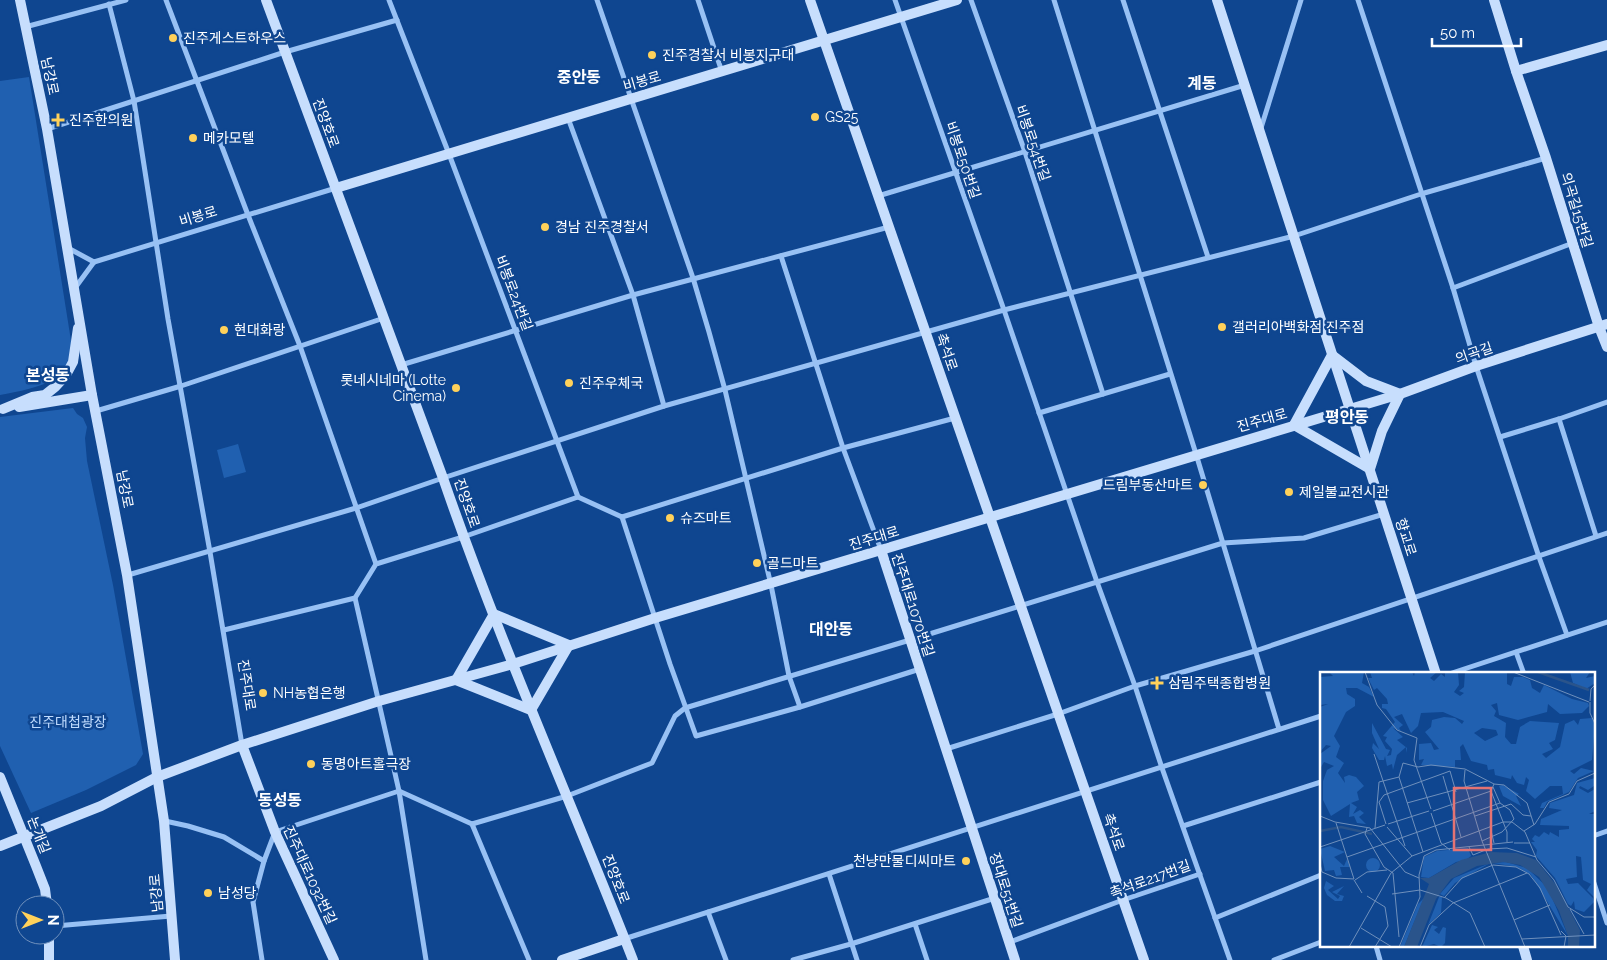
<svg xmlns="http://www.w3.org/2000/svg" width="1607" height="960" viewBox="0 0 1607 960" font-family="Raleway,'Noto Sans KR',sans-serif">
  <rect width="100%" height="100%" fill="#0f4690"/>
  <g fill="#2060b0">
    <path d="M29,77L72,347C71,357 66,373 57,378C42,387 17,392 0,395V81Z"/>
    <path d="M73,408L77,414L83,418L87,427L85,438L87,461L113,585L143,754L136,765L86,790L31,813L0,746V417Z"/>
    <path d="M238,444L246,472L224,478L217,450Z"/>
  </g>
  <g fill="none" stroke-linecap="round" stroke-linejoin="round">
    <g stroke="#98c1f4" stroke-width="5">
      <path d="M166,0L248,215L300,346L376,564"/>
      <path d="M389,0L449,154L578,497"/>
      <path d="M597,0L693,278L709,332L725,390L771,585L789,676L800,707"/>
      <path d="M698,0L722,72"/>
      <path d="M895,0L1004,310L1097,582L1135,686L1162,768L1230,960"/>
      <path d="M971,0L1025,152L1103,394"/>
      <path d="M1054,0L1196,454L1279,729"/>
      <path d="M1123,0L1208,257"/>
      <path d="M1358,0L1453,288L1476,366L1539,557L1567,635"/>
      <path d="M109,4L134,101L168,319L210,552L242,745"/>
      <path d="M25,27L126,0"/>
      <path d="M568,118L633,295L664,406"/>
      <path d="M1261,128L1301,0"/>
      <path d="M47,129L285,52L397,20"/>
      <path d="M878,196L1245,85"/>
      <path d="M68,248L94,262"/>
      <path d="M781,256L843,448L881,550"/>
      <path d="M94,262L336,188"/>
      <path d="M75,288L94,262"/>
      <path d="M1453,288L1573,243"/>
      <path d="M401,365L633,295L889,227"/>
      <path d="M96,411L181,386L384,318"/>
      <path d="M1039,413L1170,374"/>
      <path d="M1559,419L1596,536"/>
      <path d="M1500,437L1559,419L1607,402"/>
      <path d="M622,517L670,664L696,736L800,707L920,669"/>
      <path d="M128,575L356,508L443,478L664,406L1004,310L1294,236L1421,194L1546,158"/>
      <path d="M355,598L399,791L426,960"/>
      <path d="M224,630L355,598L376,564L463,537L578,497L622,517L843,448L955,418"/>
      <path d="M1516,652L1524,674"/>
      <path d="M1449,674L1607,622"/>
      <path d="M946,749L1058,714L1135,686L1255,651L1607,533"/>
      <path d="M399,791L472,824"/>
      <path d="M165,821L188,826L224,837L264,861"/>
      <path d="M472,824L567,796L652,763L675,716L685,708L910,640L1223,543L1304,538L1384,514"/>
      <path d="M472,824L529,960"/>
      <path d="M1183,826L1321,782"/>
      <path d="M1593,836L1607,831"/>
      <path d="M829,874L857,960"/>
      <path d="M1593,880L1607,923"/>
      <path d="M708,912L726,960"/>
      <path d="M1215,918L1321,875"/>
      <path d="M915,924L927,960"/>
      <path d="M55,926L171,916"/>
      <path d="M624,939L1321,716"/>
      <path d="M1010,942L1123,900L1200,874"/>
      <path d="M1376,946L1380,960"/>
      <path d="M262,960L253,902L264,861L275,832L399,791"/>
      <path d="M793,960L851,944L995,898"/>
      <path d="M1274,960L1321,942"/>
    </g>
    <g stroke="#c7defd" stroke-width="10">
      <path d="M20,0L47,129L92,395L127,575L164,821L175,960"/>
      <path d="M266,0L443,478C499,641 570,799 633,960"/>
      <path d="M810,0L1144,960"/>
      <path d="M1217,0L1436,674"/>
      <path d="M1494,0L1516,71L1546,158L1599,327L1607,347"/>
      <path d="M1516,71L1607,45"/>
      <path d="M336,188L957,0"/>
      <path d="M1332,355L1366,381L1400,394L1382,431L1370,469L1294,425Z"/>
      <path d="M19,407L92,395"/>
      <path d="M3,409L32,397L45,395L55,387L66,375L73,362L78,328"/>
      <path d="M881,550L1015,960"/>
      <path d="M494,614L569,645L531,710L456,680Z"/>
      <path d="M242,745L275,832L334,960"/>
      <path d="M0,777L36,866L45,889L47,905"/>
      <path d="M0,846L101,806L157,777L242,745L379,701L513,664L655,618L1400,394L1476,366L1607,324"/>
      <path d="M1523,946L1527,960"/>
      <path d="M49,960V935"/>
      <path d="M562,960L624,939"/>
    </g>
  </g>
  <g fill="#ffd15a" stroke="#0f4690" stroke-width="2">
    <circle cx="173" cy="38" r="5"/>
    <circle cx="652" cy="55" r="5"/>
    <circle cx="815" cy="117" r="5"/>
    <path d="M55.5 112.5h5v5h5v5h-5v5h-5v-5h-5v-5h5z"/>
    <circle cx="193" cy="138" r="5"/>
    <circle cx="545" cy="227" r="5"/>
    <circle cx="1222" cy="327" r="5"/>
    <circle cx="224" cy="330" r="5"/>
    <circle cx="569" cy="383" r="5"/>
    <circle cx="456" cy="388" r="5"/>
    <circle cx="1203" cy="485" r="5"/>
    <circle cx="1289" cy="492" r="5"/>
    <circle cx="670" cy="518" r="5"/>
    <circle cx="757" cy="563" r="5"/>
    <path d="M1154.5 675.5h5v5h5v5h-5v5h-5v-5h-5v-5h5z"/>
    <circle cx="263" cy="693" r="5"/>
    <circle cx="311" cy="764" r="5"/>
    <circle cx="966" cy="861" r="5"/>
    <circle cx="208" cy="893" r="5"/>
  </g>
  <g text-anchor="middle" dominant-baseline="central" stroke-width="5" stroke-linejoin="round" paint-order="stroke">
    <g font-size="14" fill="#fff" stroke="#0f4690" text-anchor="start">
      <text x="183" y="38">진주게스트하우스</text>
      <text x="662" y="55">진주경찰서 비봉지구대</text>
      <text x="825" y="117">GS25</text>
      <text x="69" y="120">진주한의원</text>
      <text x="203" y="138">메카모텔</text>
      <text x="555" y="227">경남 진주경찰서</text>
      <text x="1232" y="327">갤러리아백화점 진주점</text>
      <text x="234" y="330">현대화랑</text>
      <text x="446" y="380" text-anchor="end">롯네시네마 (Lotte<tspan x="446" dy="16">Cinema)</tspan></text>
      <text x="579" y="383">진주우체국</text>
      <text x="1193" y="485" text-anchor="end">드림부동산마트</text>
      <text x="1299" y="492">제일불교전시관</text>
      <text x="680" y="518">슈즈마트</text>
      <text x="767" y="563">골드마트</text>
      <text x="1168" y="683">삼림주택종합병원</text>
      <text x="273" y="693">NH농협은행</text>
      <text x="321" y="764">동명아트홀극장</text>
      <text x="956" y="861" text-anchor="end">천냥만물디씨마트</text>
      <text x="218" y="893">남성당</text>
    </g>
    <g font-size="14" fill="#fff" stroke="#0f4690">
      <text transform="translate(50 76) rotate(78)">남강로</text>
      <text transform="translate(642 81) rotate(-16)">비봉로</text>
      <text transform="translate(326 123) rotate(70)">진양호로</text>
      <text transform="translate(1033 143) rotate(71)">비봉로54번길</text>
      <text transform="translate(963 160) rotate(71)">비봉로50번길</text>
      <text transform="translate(1577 210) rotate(73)">의곡길15번길</text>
      <text transform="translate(198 216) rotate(-17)">비봉로</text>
      <text transform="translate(514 293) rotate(69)">비봉로24번길</text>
      <text transform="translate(947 352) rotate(71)">촉석로</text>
      <text transform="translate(1474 353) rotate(-19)">의곡길</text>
      <text transform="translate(1262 420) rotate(-16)">진주대로</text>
      <text transform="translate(125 489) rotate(79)">남강로</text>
      <text transform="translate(467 503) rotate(71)">진양호로</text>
      <text transform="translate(1406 537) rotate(72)">향교로</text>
      <text transform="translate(874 538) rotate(-17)">진주대로</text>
      <text transform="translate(913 605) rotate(72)">진주대로1070번길</text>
      <text transform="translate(247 685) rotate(81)">진주대로</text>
      <text transform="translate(1114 832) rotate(71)">촉석로</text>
      <text transform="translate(39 835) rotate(68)">논개길</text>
      <text transform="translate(310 875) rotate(65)">진주대로1032번길</text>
      <text transform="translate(616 879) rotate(69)">진양호로</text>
      <text transform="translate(1150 879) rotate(-20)">촉석로217번길</text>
      <text transform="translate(1006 890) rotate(72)">장대로51번길</text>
      <text transform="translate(156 893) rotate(-95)">남강로</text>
    </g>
    <g font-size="14" fill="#bfdbfe" stroke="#0f4690">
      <text x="68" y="722">진주대첩광장</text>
    </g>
    <g font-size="16" font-weight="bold" fill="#fff" stroke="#0f4690">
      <text x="579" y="77">중안동</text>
      <text x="1202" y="83">계동</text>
      <text x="48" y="375">본성동</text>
      <text x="1347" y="417">평안동</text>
      <text x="831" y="629">대안동</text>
      <text x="280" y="800">동성동</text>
    </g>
  </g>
  <g transform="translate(1320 672)">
    <rect width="275" height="275" fill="#0f4690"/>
    <path d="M9,0H44L42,11L49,15L54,25L37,16H26L27,22L35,27V34L26,40L14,64L20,74L16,85L24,91L18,101L25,111L24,105L29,103L36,105L44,114L37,120L39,128L31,131L37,135L33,142L40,138L44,141L39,145L46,152L37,151L34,144L29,145L30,132L11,144L3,128V109L7,98L14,94L4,90L0,97V82L11,74L6,73L0,80V35L8,32L0,33V5L13,4ZM50,0H92L94,4L95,0H117L110,6L114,9L121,2L125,5V0H138L139,13L134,20L140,24L144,21L139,19L144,15L145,0H187V12L191,14L194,5H203L210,8L212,16L220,21L224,13L252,27L268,31L269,34L262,41L240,42L228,32L227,40L198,48L179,43L177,31L171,33L176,39L174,44L186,51L185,65L191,72H196L200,55L210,49L239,51L235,68L229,71L233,77L222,82L226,86L240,75L245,52L254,48L258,53L260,47L272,46L275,53L272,88L250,99L254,102L261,96L274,99L258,106L249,120L227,130L224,136H220L222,131L243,122L242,114H230L215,127L206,119L209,108L206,105L204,113L197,111L192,103L191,107L175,103L174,97L168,98L167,93L151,89L143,72L140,75L141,88H135V95L101,93L104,87L99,88V72L111,71L114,78L119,77L105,60L111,55L112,48L124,45L135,46L142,52L144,49L123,40L101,41L98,54L91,61L82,42L74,45L83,53L79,56L81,59L73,56L83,65L77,68L87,76L86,81V75L77,83L73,98L72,92L67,94L65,84L64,88H59L52,76L53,71L59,77L52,61V51L66,77L70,78L67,84L71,83L72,77L65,69L67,65L63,64L75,50L66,37L62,36V32H68L67,27L57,16L54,18L48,6H52ZM162,56L176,58L178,63L165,69L154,61ZM250,0H270L266,6L275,4V11L266,17L253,11ZM275,106L274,114L268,118L260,114L259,116L268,121L275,117V139L269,142H275V229L274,225L267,218L271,212L263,208L261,185L256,184L257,205L246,207L248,212L258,211L273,226L274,230L264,240L255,237L254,229L251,234L248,232L235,206L216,184L217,178L211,170H215L212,167L215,163L219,165L224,160L229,163L230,160L239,165V158L249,157V154L220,153L221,147L242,138L229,136L230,131L254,123L257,111ZM183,113L199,122L196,124L201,134L183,124L179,114ZM10,174L25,180L14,185L24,194L27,187L30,195H20L22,203L16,204L14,198L5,199L0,177ZM148,176L151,184L146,188L136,190L109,206L101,205L104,185L117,179ZM46 193a7 7 0 1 1 14 0a7 7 0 1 1-14 0ZM186,190L207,196L228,216L248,264L211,203L197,195L173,191ZM170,191L135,211L124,224L120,222L134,206ZM6,209L14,214L8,218L18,227L20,224L12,220L24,214L17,222L24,224L22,229H15L7,223L4,216ZM119,225H122L121,241L108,253ZM104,226L84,275H80L98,232ZM112,253L118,255L114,258L119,262L123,255L126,256L125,271L121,275L114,272L102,275Z" fill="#2060b0" fill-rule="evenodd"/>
    <path d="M171,180L197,181L216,188L237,214L260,258L259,275H248V264L239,239L219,205L200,193L183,190L157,194L131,207L116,227L97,275H84L109,212L100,206H109L141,188Z" fill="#2a548b"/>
    <path fill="none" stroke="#2a548b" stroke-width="2.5" d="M218,0L269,18M0,159L21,155L52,162"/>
    <path fill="none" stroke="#6f90bc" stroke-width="1" d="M45,0L57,33L77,58L97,66L94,88L111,137M193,0L269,30M270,29L271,17L275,13M270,30V41L275,52M54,82L85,174M145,98L144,109L162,169L205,275M123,104L141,165M79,105L103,180M171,119L187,160V170M87,131L167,109M113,139L171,119L174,112L184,113L207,131L214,153M111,141L121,171L130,178M0,144L15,150L50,156L85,200L99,206M155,144L191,132L203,143L211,144M16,151L34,207M66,152L59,130L64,123L130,99L136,120M68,152L109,139M170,154L174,171M67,155L92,184M47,156L45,162L49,169L64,195L73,201L79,265M55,156L59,110L79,105L83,91L98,95L111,93L145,97L174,112M204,159L215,152L229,130L249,122L257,109L275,101M162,169L182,160L194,147L190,138L180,131L173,115M194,171H210M0,175L65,153M149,175L153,183L168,177L187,176L216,185M27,185L180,131M0,192L2,200L16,206L34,207M34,208L42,221M35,208L47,200L67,198M72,222L100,218L126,226L150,241L165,275M47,224L65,235L68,254L55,275M125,225L142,206L173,193L196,195L209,202L220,216L241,263M250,237L264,262M194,248L230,233M41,256L72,275M241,259L246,264L244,275M202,267L275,263M29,275L71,201L92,184L183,150H192L205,160L217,188L234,208L248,235L264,245H275M79,275L100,225L99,203L104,184L116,178L193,170M100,275L109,253L133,231L207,201"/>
    <path fill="#e47373" fill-opacity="0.15" stroke="#e47373" stroke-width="2.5" d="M134,116H171V178H134Z"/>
    <rect width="275" height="275" fill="none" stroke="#fff" stroke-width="2.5"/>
  </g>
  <g transform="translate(40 920) rotate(90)"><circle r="24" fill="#0f4690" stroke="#6f90bc"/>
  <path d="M0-4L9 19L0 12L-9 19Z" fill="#ffd15a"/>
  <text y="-8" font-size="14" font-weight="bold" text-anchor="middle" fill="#ffffff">N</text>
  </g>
  <path d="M1432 38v8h89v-8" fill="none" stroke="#ffffff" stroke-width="2.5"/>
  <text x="1440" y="38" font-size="15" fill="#ffffff" stroke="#0f4690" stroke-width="4" paint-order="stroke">50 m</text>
</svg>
